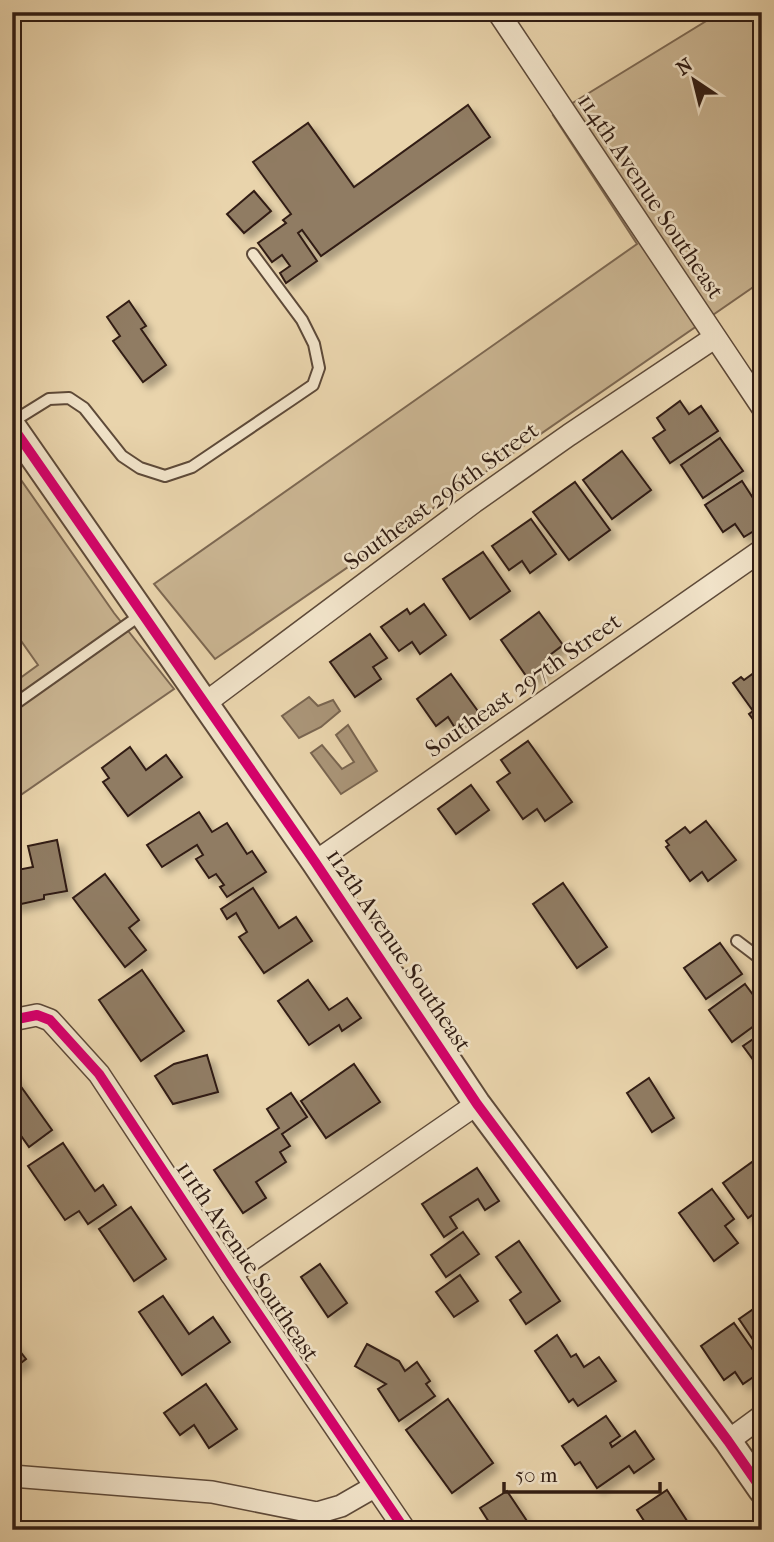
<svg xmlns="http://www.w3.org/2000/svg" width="774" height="1542" viewBox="0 0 774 1542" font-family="'IM FELL French Canon',serif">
  <defs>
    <filter id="shadow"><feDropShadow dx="6" dy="6" stdDeviation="3.5" flood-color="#0004"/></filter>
  </defs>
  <rect width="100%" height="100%" fill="#e9d4ac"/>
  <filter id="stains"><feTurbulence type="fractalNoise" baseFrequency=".00286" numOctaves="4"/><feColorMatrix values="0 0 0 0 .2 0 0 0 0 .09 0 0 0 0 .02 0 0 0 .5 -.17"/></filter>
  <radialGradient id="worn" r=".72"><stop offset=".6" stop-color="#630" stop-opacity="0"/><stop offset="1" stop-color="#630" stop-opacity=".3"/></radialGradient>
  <g fill="#cab592" stroke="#7d6852" stroke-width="2">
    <path d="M721,12H762V281L215,659L154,584L637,244L553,115Z"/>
    <path d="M12,467L114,613L174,689L12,801V684L38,665L12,628Z"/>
  </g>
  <g fill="#aa9578" stroke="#796550" stroke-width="2">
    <path d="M309,697L318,706L333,700L340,711L321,727L299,738L282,716Z"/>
    <path d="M348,725L377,771L341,794L311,753L322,745L342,769L354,762L336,735Z"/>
  </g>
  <g fill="#907c63" stroke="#301c13" stroke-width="2" filter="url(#shadow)">
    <path d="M468,105L490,137L321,256L302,230L298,233L317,261L286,283L280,273L290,266L282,255L272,262L258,243L286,223L283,220L291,214L253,162L308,123L354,187Z"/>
    <path d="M254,191L271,211L244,233L227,214Z"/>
    <path d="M129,301L146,326L141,329L166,365L143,382L113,341L120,336L107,317Z"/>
    <path d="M680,401L689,414L701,406L718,431L670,463L653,438L665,430L657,418Z"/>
    <path d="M720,438L743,471L703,498L681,465Z"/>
    <path d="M622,451L651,490L612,519L583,480Z"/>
    <path d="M742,481L762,512V526L744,537L735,524L723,532L705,505Z"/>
    <path d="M575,482L610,530L569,560L533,512Z"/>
    <path d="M531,519L556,554L530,573L522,561L509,570L492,546Z"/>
    <path d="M483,552L510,591L470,619L443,579Z"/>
    <path d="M424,604L446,635L420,654L412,642L399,651L381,627L407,609L410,614Z"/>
    <path d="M539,612L563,645L546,658L551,665L529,680L501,640Z"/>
    <path d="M370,634L387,658L373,667L381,679L355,697L330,662Z"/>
    <path d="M762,667V732L749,714L753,711L733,683L741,677L744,680Z"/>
    <path d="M451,674L480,714L457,731L448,717L436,726L417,699Z"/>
    <path d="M528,741L572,802L545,821L537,809L523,819L497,782L510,773L501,760Z"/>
    <path d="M130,747L146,770L166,755L182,777L128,816L103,782L109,778L102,768Z"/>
    <path d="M471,785L489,810L456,834L438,809Z"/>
    <path d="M199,812L212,832L227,823L247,854L252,851L266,872L227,897L220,887L224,885L216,874L209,878L196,859L203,855L197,845L162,867L147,845Z"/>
    <path d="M706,821L736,860L708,881L702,872L690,881L666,847L669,845L666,841L685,827L690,833Z"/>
    <path d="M57,840L67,891L44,895V899L12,906V871L33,867L28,846Z"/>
    <path d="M762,868V884L754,874Z"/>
    <path d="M105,874L139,920L129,928L146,950L125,967L73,898Z"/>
    <path d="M563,883L607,947L577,968L533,904Z"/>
    <path d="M253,888L279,928L296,917L312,941L264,973L239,937L247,932L236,913L227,919L221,909Z"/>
    <path d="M720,943L742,974L706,999L684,968Z"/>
    <path d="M142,970L184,1031L141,1061L99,1000Z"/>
    <path d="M308,980L329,1010L347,998L361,1018L342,1031L339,1025L309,1045L278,1001Z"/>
    <path d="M745,984L762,1007V1020L732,1042L709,1010Z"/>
    <path d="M762,1033V1072L743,1046Z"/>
    <path d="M207,1055L218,1092L173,1104L155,1076L174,1064Z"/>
    <path d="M354,1064L380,1102L326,1138L301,1101Z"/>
    <path d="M12,1074L52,1130L29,1147L12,1123Z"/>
    <path d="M649,1078L674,1118L652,1132L627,1093Z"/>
    <path d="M291,1093L307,1117L282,1134L290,1146L280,1152L286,1162L256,1182L266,1198L243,1213L214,1170L279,1128L267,1109Z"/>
    <path d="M63,1143L95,1191L103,1185L116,1205L88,1224L79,1211L65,1220L28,1166Z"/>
    <path d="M759,1157L762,1161V1208L748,1218L723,1183Z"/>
    <path d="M477,1168L499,1201L485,1210L478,1199L450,1217L457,1228L444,1237L422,1204Z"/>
    <path d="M712,1189L734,1219L725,1226L738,1243L714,1261L679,1213Z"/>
    <path d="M131,1207L166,1259L134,1281L99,1229Z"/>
    <path d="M463,1232L479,1254L446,1277L431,1255Z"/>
    <path d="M519,1241L560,1301L526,1324L510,1300L521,1292L496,1257Z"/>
    <path d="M320,1264L347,1303L328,1317L301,1277Z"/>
    <path d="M460,1275L478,1301L454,1317L436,1292Z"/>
    <path d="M163,1296L189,1334L213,1317L230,1342L182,1375L139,1312Z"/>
    <path d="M762,1303V1353L739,1319Z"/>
    <path d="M734,1323L762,1363V1371L743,1384L735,1372L724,1380L701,1346Z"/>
    <path d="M557,1335L571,1357L576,1354L584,1367L599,1357L616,1381L578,1406L573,1399L569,1402L535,1351Z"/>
    <path d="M12,1341L26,1359L12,1370Z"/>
    <path d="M367,1344L399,1361L405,1371L417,1362L430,1381L426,1384L435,1396L399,1421L378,1389L386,1384L355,1366Z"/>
    <path d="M206,1384L237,1429L209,1448L194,1425L180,1435L164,1413Z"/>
    <path d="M448,1399L493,1463L452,1493L406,1430Z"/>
    <path d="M606,1416L620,1436L610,1443L612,1447L635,1431L654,1459L634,1473L629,1466L597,1488L580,1462L575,1465L562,1446Z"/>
    <path d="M667,1490L693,1530H650L637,1510Z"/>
    <path d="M507,1491L533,1530H494L480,1508Z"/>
  </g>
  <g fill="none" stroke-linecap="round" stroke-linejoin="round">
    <g stroke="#5e4a39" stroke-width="14">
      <g id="service">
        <path d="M12,422L49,399L69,398L84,408L122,456L140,468L165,476L192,467L291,400L313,385L319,368L314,344L302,320L253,254"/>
        <path d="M12,706L142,614"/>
        <path d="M737,941L762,960"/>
      </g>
    </g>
    <g stroke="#5e4a39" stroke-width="24">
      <g id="minor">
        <path d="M498,12L762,407"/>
        <path d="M204,704L474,502L569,435L714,338"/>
        <path d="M315,862L762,550"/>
        <path d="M12,1020L37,1015L50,1020L99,1074L231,1274L405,1530"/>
        <path d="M231,1274L477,1104"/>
        <path d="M728,1441L762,1416"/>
        <path d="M12,1476L212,1492L317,1513L341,1506L374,1487"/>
      </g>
    </g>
    <g stroke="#5e4a39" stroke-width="30">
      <path id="tertiary" d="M12,426L315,862L477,1104L728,1441L762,1490"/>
    </g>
    <use href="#service" stroke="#f1e3c9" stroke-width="10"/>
    <use href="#minor" stroke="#f1e3c9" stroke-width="21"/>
    <use href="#tertiary" stroke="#f1e3c9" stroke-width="26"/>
    <g stroke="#f1e3c9" stroke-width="15">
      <g id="cycleway">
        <path d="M12,426L315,862L477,1104L728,1441L762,1490"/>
        <path d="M12,1020L37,1015L50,1020L99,1074L231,1274L405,1530"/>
      </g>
    </g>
    <use href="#cycleway" stroke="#d6006c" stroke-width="10"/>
  </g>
  <g text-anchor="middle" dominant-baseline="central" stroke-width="5" stroke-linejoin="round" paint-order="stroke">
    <g font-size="24" fill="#301c13" stroke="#f1e3c9">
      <text transform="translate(651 196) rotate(56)">114th Avenue Southeast</text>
      <text transform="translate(441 496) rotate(-36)">Southeast 296th Street</text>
      <text transform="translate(523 685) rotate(-35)">Southeast 297th Street</text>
      <text transform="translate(399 950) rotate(56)">112th Avenue Southeast</text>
      <text transform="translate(248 1261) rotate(56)">111th Avenue Southeast</text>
    </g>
  </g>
  <rect width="774" height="1542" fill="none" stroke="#e9d4ac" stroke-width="42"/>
  <rect x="14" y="14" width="746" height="1514" fill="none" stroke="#301c13" stroke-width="3.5"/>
  <rect x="21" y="21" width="732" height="1500" fill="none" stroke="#301c13" stroke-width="2"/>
  <g transform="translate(694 80) rotate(325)" stroke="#f1e3c9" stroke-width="5" paint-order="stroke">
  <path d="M0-5L12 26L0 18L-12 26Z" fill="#301c13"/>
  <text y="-10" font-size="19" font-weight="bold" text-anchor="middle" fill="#301c13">N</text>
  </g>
  <path d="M504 1482v10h156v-10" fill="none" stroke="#301c13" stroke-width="3.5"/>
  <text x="515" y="1482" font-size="21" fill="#301c13" stroke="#f1e3c9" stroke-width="5" paint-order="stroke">50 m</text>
  <rect width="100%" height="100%" filter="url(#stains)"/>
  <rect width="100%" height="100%" fill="url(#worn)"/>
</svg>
